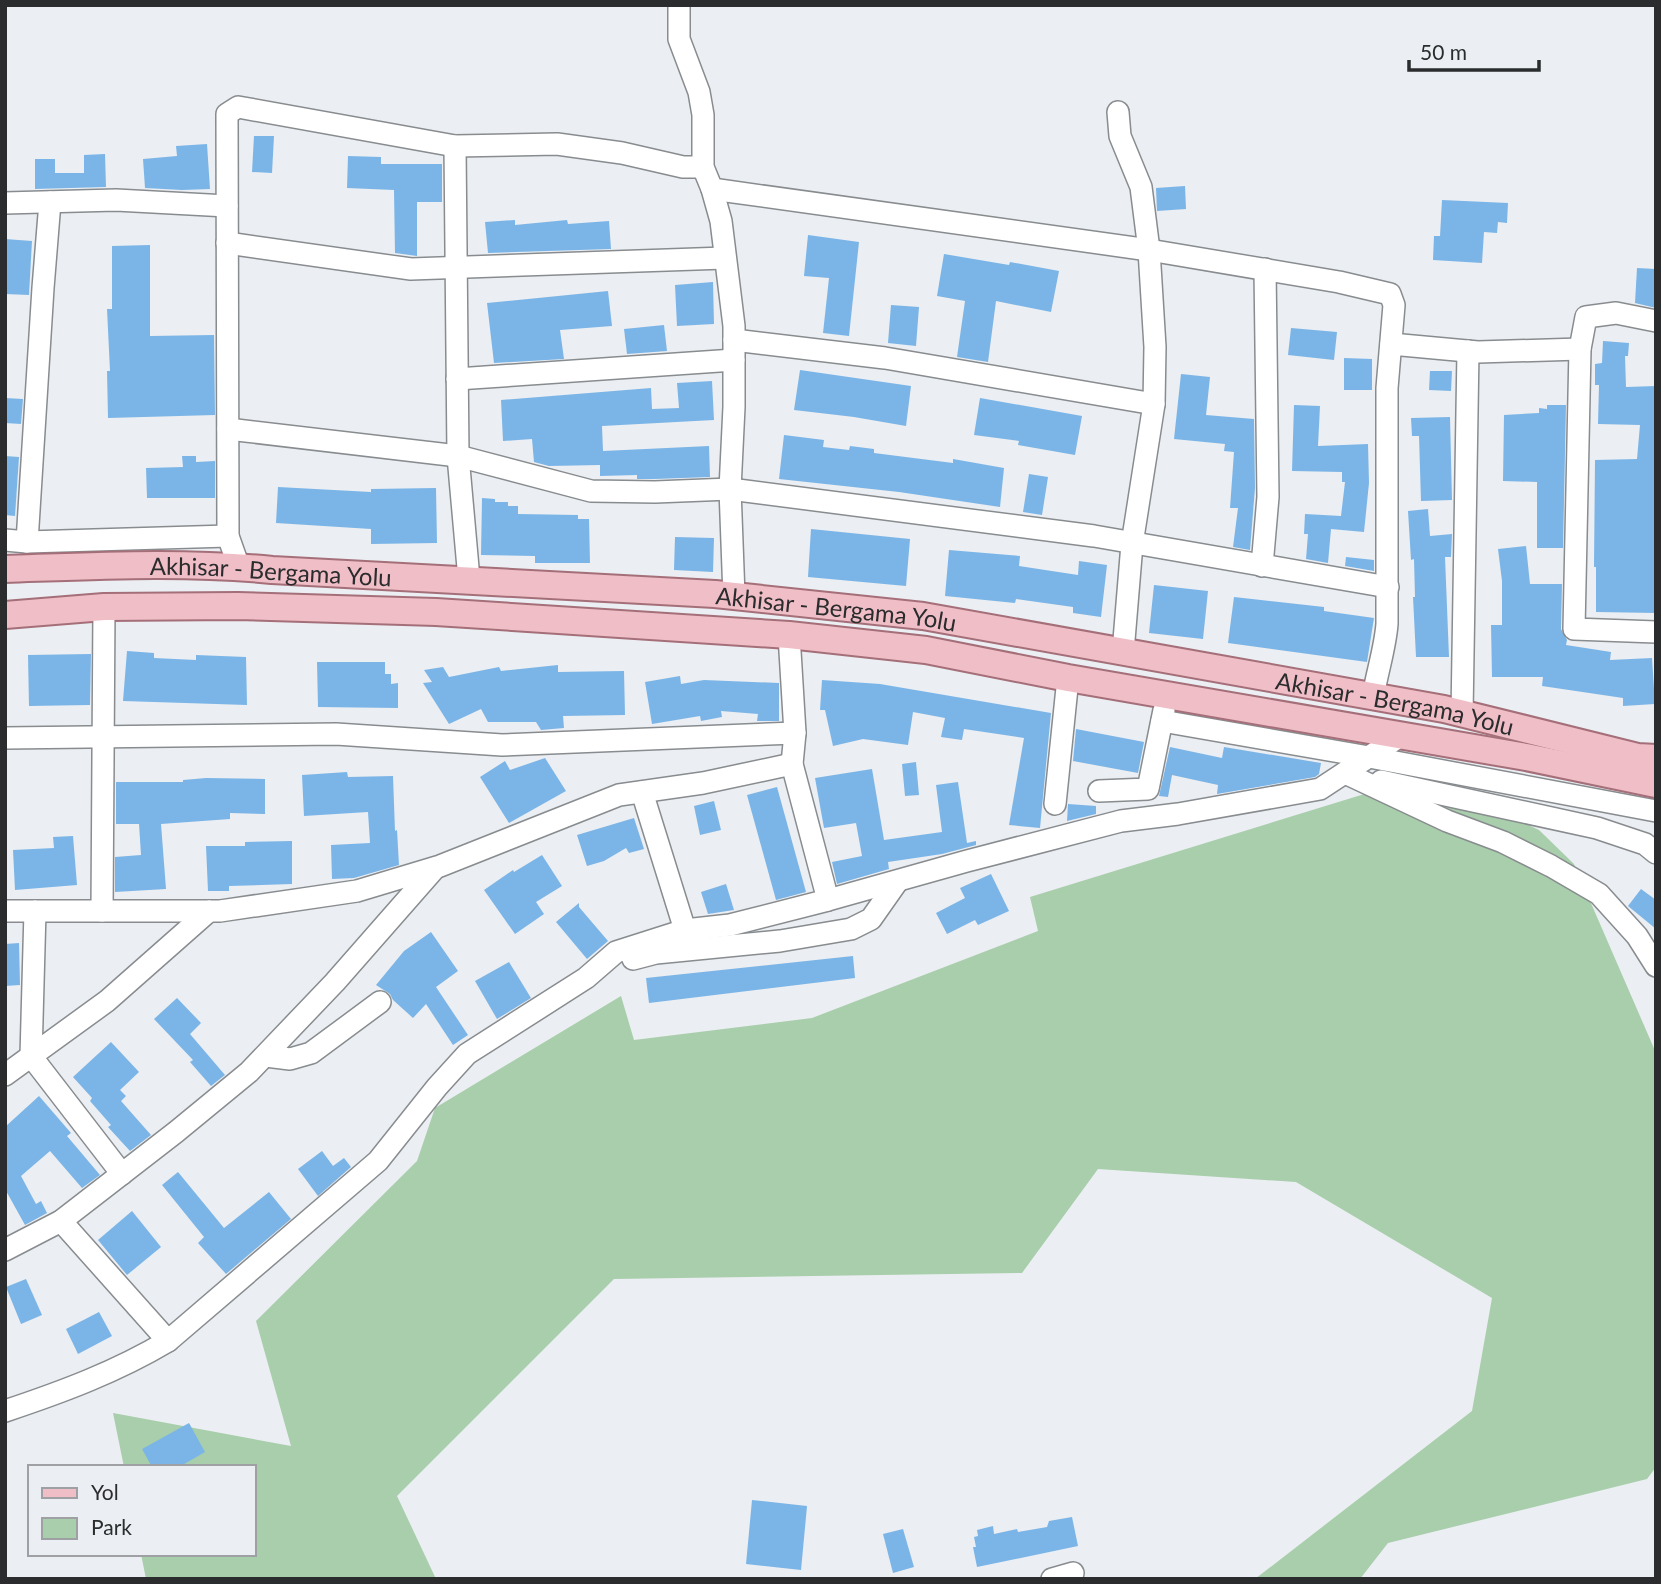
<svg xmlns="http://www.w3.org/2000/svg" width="1661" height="1584" viewBox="0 0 1661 1584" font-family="Lato,sans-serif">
  <rect width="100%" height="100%" fill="#ebeef2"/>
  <path fill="#a8ceab" d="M1384,788L1503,813L1539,830L1574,864L1656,1053V1467L1647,1479L1388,1543L1360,1579H1255L1472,1411L1492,1298L1296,1182L1098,1169L1022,1273L614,1279L397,1496L436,1579H146L141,1554H254V1467H124L113,1413L291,1446L256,1321L417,1161L435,1108L621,996L634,1040L812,1018L1038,931L1030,897Z"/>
  <g fill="#7bb5e7">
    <path d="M254,136H274L272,173L252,172Z"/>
    <path d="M207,144L210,189L182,190L145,188L143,159L177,156L176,146Z"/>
    <path d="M105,154L106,187L35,189V159H55V173H84V155Z"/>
    <path d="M348,156L381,157V164H442V202H417V256L395,253L394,190L347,188Z"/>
    <path d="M1185,186L1186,209L1157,211L1156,188Z"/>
    <path d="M1442,200L1508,203L1507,223L1498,222L1497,233L1484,232L1482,263L1433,260L1434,236H1440Z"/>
    <path d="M515,220V225L567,220L568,224L609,221L611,249L488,253L485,222Z"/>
    <path d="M808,235L859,242L849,336L823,333L829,278L804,276Z"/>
    <path d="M5,239L32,241L29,295L5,294Z"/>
    <path d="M150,245V336L214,335L215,415L108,418L107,371H110L107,309H112V246Z"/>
    <path d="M944,254L1009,265L1010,262L1059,271L1051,312L996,301L988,362L957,357L965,301L937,296Z"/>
    <path d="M1637,268L1656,269V308L1635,303Z"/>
    <path d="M713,282L714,324L677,326L675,285Z"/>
    <path d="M608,291L612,326L560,330L564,359L494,363L487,303Z"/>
    <path d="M891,305L919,307L916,346L888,343Z"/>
    <path d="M664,325L667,351L627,354L624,329Z"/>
    <path d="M1291,328L1337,332L1334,360L1288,355Z"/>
    <path d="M1603,341L1629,343L1628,356H1625L1626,387L1656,386V613L1596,612V567H1594L1595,460L1637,459L1640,425L1598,424L1599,385H1595V364L1602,363Z"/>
    <path d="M1344,358L1372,359V390H1344Z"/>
    <path d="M800,370L911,386L906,426L854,417L794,410Z"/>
    <path d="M1430,371H1452L1451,391L1429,390Z"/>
    <path d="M1181,374L1210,377L1206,415L1254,419L1255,488L1250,550L1233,547L1238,508H1230L1234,452L1224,451L1225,444L1174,439Z"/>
    <path d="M712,381L714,420L602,426L603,451L709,446L710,477L655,479H637V475L600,476V465L549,466L534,462L532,439L503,441L501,400L651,388L652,409L679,408L677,383Z"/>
    <path d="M5,398L23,399L21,424L5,423Z"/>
    <path d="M980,398L1082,416L1075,455L1018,445L1019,441L974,435Z"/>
    <path d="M1294,405L1320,406L1318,446L1368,444L1369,483L1364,532L1331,529L1328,563L1306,559L1308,534H1304L1305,514L1341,516L1345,482H1342V472L1292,471Z"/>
    <path d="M1547,405H1566L1563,548H1537V482L1503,481L1504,415L1539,413V408L1547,409Z"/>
    <path d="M1450,417L1452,500L1421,501L1419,436H1412L1411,418Z"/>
    <path d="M784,435L824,440L823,447L849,450L850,446L874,449V453L953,463V459L1004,468L1000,507L899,492L779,479Z"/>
    <path d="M5,456L19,457L15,516L5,515Z"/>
    <path d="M182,456H196V462L215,461V498H147L146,468L183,467Z"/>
    <path d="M1029,474L1048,477L1042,515L1023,512Z"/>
    <path d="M278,487L371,492V489L436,488L437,543L371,544V529L276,523Z"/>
    <path d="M482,498L495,499V502H508V506H518V514L578,515V519H589L590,563H535V556L481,555Z"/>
    <path d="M1428,509L1430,536L1452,534L1451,557H1445L1449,657H1416L1413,597H1415L1414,559L1411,560L1408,511Z"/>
    <path d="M811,529L910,539L906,586L808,577Z"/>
    <path d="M675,537L714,538L713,572L674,570Z"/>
    <path d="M1526,546L1530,584H1562L1561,629L1567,640L1566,645L1611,652L1610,660L1652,658L1655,704L1623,706V698L1542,686L1543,677H1492L1491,625H1502V581L1498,549Z"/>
    <path d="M949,550L1020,556L1019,566L1078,575L1079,561L1107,565L1101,617L1073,613V607L1016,599L1015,603L945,596Z"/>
    <path d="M1346,557L1374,560V571L1345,566Z"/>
    <path d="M1154,585L1208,591L1203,639L1149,633Z"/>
    <path d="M1234,597L1324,607V611L1374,618L1367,662L1228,643Z"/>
    <path d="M127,651L154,653V658L196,660V655L246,657L247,705L123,701Z"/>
    <path d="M91,654L90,705L29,706L28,655Z"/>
    <path d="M317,662H385V674H391V684L398,683V708L318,707Z"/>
    <path d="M558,665V672L624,671L625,715L563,716L564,728L541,730L536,722H488L481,709L449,724L423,683L432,682L424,670L443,667L449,677L499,667L501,671Z"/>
    <path d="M680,676L681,684L704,680L779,683V721H757L758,714L721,711L722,717L701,721L700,716L652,724L645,682Z"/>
    <path d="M822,680L880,684L1051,713L1040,828L1009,825L1024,738L964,729L962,740L941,737L945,718L913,712L908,745L863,739L833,746L825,710H820Z"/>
    <path d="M1076,729L1144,742L1138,773L1073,761Z"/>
    <path d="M1170,747L1222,758L1224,747L1321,763L1319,774L1315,777L1217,794L1218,785L1172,775L1168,797L1159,796Z"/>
    <path d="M545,758L566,791L509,823L480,777L505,761L510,770Z"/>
    <path d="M916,762L919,795L905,796L902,764Z"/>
    <path d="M872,769L884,840L942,832L936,785L958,782L967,843L976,841V845L942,854L888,862L889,869L837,884L832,862L862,856L856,823L824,828L815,778Z"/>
    <path d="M347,772L348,777L393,776L395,831L397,830L399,865L354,878L332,879L331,845L370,843L368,812L304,816L302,775Z"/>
    <path d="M206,778L265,779V814L230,813V819L161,824L166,889L115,892V857L141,855L139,824H116V782H183V780Z"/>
    <path d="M777,787L806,892L776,900L747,795Z"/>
    <path d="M714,801L721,830L700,835L694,806Z"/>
    <path d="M1068,804L1096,806V814L1067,821Z"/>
    <path d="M634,818L644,849L629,853L626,848L604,861L587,866L577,835Z"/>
    <path d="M73,836L77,885L15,890L13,850L54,848L53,837Z"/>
    <path d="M292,841V884L229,886V891H208L206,846H245V842Z"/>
    <path d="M542,855L562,886L536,902L544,914L515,934L484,890L513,870L514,872Z"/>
    <path d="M991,874L1009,911L978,925L975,920L947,934L936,913L965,898L960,888Z"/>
    <path d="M726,884L734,910L708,914L701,892Z"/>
    <path d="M1641,889L1656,900V929L1628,906Z"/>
    <path d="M579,903V907L608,941L587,959L556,922Z"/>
    <path d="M431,932L458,971L436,987L468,1035L453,1045L426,1004L413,1018L393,1000L390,994L376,985L404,951Z"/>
    <path d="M19,943L20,985L5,986V944Z"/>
    <path d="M853,956L855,978L649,1003L646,978Z"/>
    <path d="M509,962L531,998L497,1019L475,981Z"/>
    <path d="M177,998L201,1023L190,1034L225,1075L211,1086L190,1062L193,1060L154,1019Z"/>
    <path d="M111,1042L139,1072L120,1090L126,1096L121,1101L151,1135L130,1151L108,1127L111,1125L90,1101L92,1098L73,1077Z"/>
    <path d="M39,1096L71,1133L67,1136L100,1175L82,1188L50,1151L21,1176L36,1204L41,1201L47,1213L25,1225L5,1189V1127Z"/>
    <path d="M322,1151L333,1166L344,1158L351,1167L318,1196L298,1169Z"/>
    <path d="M178,1172L224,1228L269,1192L291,1219L226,1274L198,1243L204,1237L162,1185Z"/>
    <path d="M132,1211L161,1247L127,1275L98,1240Z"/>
    <path d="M26,1279L42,1315L21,1324L6,1287Z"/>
    <path d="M99,1312L112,1336L78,1354L66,1329Z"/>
    <path d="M189,1423L205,1452L179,1467H152L142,1449Z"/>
    <path d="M752,1500L807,1506L801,1570L746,1564Z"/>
    <path d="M1072,1517L1078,1546L977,1567L973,1547H976L974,1537L978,1536L977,1530L993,1526L994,1534L1017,1529L1018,1532L1047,1527L1049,1521Z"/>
    <path d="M903,1529L914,1567L893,1573L883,1534Z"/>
  </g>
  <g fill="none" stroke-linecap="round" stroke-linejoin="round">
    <g stroke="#888c8f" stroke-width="24">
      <g id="minor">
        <path d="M679,5V39L699,92L703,115V167L712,189L721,221L734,326V407L730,489L734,596"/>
        <path d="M1118,112L1120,136L1141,187L1149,250L1155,347L1154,404L1132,544L1123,652"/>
        <path d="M455,146L458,456L469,579"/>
        <path d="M712,189L1149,250L1339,282L1390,294L1394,305L1387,388V624C1385,649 1377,672 1373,697"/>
        <path d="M5,203L116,200L227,206"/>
        <path d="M227,243L411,269L725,258"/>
        <path d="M1656,321L1616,313L1586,317L1580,349L1574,629L1656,632"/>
        <path d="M734,340L885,358L1154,404"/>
        <path d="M1391,344L1478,352L1580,349"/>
        <path d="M457,379L734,360"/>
        <path d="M228,429L458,456L591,491L655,492L730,489L1094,536L1388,587"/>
        <path d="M5,540L27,542L228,536"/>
        <path d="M27,542L43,288L50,202"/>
        <path d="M1262,566L1268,497L1265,269"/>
        <path d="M239,567L228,536L227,114L238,107L455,146L557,144L622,153L683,167H703"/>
        <path d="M1462,714L1468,351"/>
        <path d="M1162,721L1369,757L1656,811"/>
        <path d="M5,738L336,734L502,745L795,733"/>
        <path d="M1345,773L1447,821L1503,842L1551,866L1599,894L1637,936L1656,966"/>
        <path d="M1381,781L1597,828L1645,844L1656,853"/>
        <path d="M1099,791L1148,789L1164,710"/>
        <path d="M642,792L685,930"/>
        <path d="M1055,804L1068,678"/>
        <path d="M828,900L967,861L1121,821L1178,814L1320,789L1402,735"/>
        <path d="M5,911H220L357,891L440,866L619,795L703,783L792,764"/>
        <path d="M35,911L31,1056L122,1174"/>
        <path d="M102,911L104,607"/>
        <path d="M633,959L656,953L780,941L851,929L871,919L897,882"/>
        <path d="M266,1056L290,1059L311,1053L380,1002"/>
        <path d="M5,1075L107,1001L209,911"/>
        <path d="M61,1221L168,1341"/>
        <path d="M5,1250L61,1221L176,1132L249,1072L335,982L435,868"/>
        <path d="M5,1411C62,1392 116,1372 168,1341L378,1161L437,1087L467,1054L586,978L616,952L685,930L730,925L828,900L792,764L795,733L789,635"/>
        <path d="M1052,1579L1073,1573"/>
      </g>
    </g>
    <g stroke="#a46f79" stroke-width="30">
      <g id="major">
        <path id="s1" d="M5,569C94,566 184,561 272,570L715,594L923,616L1444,709L1638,757L1656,758"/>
        <path d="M5,615L104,607L238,606L436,612L789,635L926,650L1068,678L1526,757L1656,784"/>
      </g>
    </g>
    <use href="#minor" stroke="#fff" stroke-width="21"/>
    <use href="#major" stroke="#f0bec7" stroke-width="26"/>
  </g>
  <g text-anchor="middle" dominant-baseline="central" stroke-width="6" stroke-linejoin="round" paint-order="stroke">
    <g font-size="24" fill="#2a2c2d" stroke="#ebeef2">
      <text stroke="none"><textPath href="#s1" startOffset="266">Akhisar - Bergama Yolu</textPath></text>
      <text stroke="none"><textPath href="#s1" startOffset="833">Akhisar - Bergama Yolu</textPath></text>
      <text stroke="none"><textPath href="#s1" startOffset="1400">Akhisar - Bergama Yolu</textPath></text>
    </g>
  </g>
  <rect width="1661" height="1584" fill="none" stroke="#2a2c2d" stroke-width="14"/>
  <rect x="28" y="1465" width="228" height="91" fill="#ebeef2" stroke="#9ea0a3" stroke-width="2"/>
  <rect x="42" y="1488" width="35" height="10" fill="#f0bec7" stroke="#9ea0a3" stroke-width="2"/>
  <text x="91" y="1500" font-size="21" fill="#2a2c2d">Yol</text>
  <rect x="42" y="1518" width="35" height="21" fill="#a8ceab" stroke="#9ea0a3" stroke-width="2"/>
  <text x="91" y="1535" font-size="21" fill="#2a2c2d">Park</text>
  <path d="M1409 60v10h130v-10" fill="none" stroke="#2a2c2d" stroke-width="3.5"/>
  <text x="1420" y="60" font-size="21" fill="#2a2c2d" stroke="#ebeef2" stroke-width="5" paint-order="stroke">50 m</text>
</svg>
